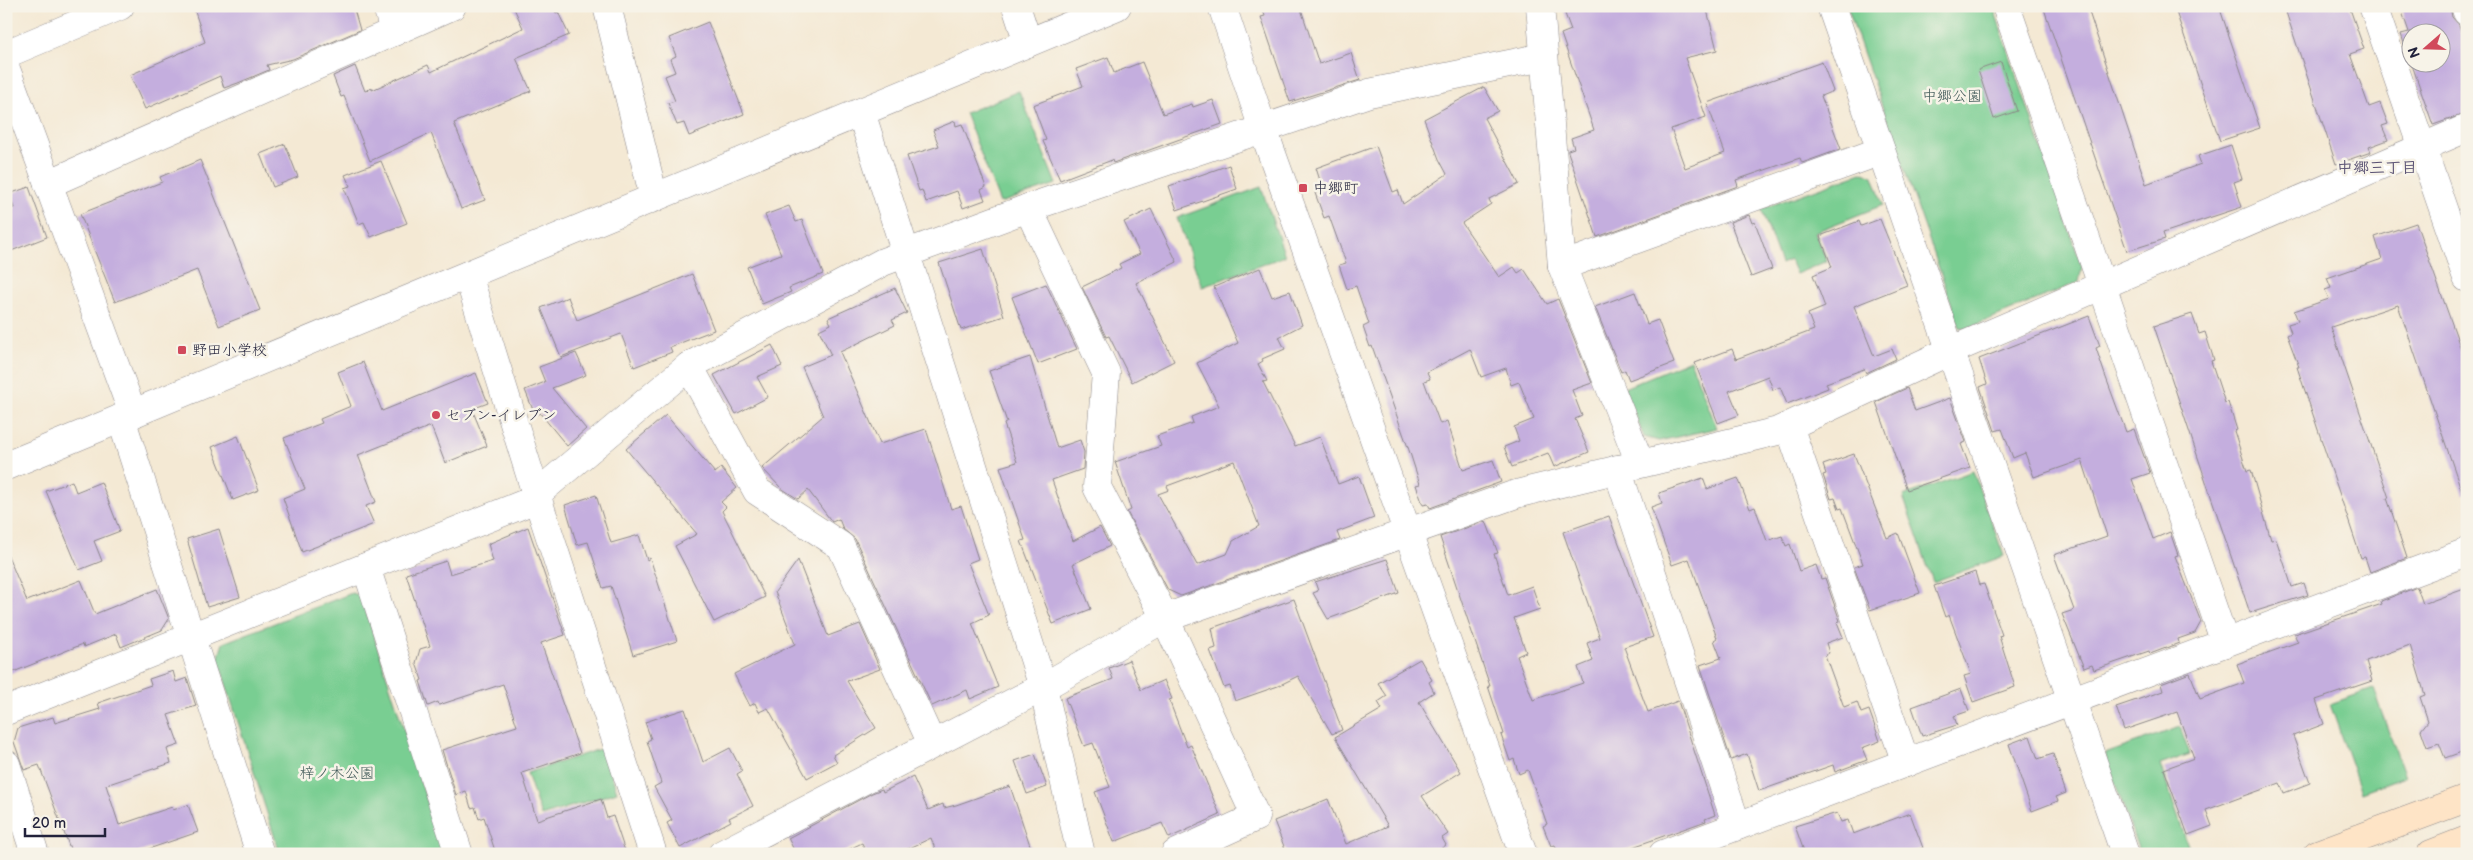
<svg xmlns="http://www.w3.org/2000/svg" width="2473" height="860" viewBox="0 0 2473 860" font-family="'Balsamiq Sans','Klee One',sans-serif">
  <rect width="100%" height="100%" fill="#f7f3e8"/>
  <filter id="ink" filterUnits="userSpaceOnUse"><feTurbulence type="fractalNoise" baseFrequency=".02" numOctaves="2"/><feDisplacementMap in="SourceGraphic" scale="10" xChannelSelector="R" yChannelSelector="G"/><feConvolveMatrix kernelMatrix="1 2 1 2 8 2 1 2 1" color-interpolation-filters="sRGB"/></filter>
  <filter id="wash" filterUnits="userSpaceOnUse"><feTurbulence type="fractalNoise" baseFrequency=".0096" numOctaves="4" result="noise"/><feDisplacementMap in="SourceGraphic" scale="20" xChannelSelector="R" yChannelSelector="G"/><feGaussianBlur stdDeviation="1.12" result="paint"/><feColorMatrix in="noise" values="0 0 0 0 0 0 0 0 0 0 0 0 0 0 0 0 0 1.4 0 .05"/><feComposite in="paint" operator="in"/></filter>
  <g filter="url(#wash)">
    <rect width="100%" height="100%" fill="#f4e9d4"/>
    <g fill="#79ce92" stroke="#4e7866">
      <path d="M1847,6H1993L2082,267L2079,282L1966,329L1960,328Z"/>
      <path d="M1019,91L1056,184L1000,203L965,113Z"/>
      <path d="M1864,172L1873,176L1883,205L1815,232L1827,261L1796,274L1790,260L1781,264L1761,209Z"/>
      <path d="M1261,187L1285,256L1202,287L1177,218Z"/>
      <path d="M1690,360L1717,428L1659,441L1644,437L1624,388Z"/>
      <path d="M1973,471L2004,556L1933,582L1903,496Z"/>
      <path d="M352,593L361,596L444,854H280L218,659L223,643Z"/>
      <path d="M2373,689L2405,776L2361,792L2330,704Z"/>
      <path d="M2180,727L2190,754L2160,765L2191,854H2140L2105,754Z"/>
      <path d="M603,748L617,792L541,816L527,773Z"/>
    </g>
    <g id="blocks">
      <g fill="#c4aede" fill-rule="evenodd">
        <path d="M193,6H353L360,30L293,59L267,65L269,70L238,83L224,88L220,76L145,109L130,75L205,42Z"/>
        <path d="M513,6H553L556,13L558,12L569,35L516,58L531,91L454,123L485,200L461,209L431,133L370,161L344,96L341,97L333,76L355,66L365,91L372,88V90L428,65L431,72L523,28Z"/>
        <path d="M1262,6H1300L1319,64L1351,53L1360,80L1290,102L1261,17L1265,16Z"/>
        <path d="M1576,6H1706L1717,50L1685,58L1706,117L1671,129L1685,168L1725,153L1707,103L1822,62L1833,91L1821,96L1841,149L1802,163L1800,158L1736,180L1738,186L1597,237L1568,152V150L1574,148L1571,138L1594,130L1561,34L1571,30L1564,11Z"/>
        <path d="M2043,6H2087L2146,184L2201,164L2198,156L2231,145L2242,179L2234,182L2242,207L2163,233L2165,239L2127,251Z"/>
        <path d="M2174,6H2219L2260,128L2220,141Z"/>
        <path d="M2284,6H2349L2364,49L2350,54L2369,107L2380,103L2388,124L2382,126L2388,140L2369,147L2371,152L2336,164Z"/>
        <path d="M2400,6H2450L2452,17L2459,25L2467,48V113L2433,125L2411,62H2440V32H2410V62L2401,34L2409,32Z"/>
        <path d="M708,22L744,114L689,136L684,123L677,125L668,103L675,101L665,76L675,72L670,59L676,56L669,38Z"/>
        <path d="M1108,57L1114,73L1142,62L1163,114L1192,104L1193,107L1213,100L1222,124L1113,163L1112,160L1060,180L1043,141L1046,140L1033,105L1083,86L1076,69Z"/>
        <path d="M2001,62L2017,111L1994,119L1978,70Z"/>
        <path d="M1484,87L1498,111L1484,118L1519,184L1489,199L1491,204L1462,223L1499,277L1514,267L1518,273L1524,269L1547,304L1558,299L1592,383L1572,390L1582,416L1575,419L1589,452L1554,467L1548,453L1512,467L1504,447L1519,441L1514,427L1534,419L1519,382L1511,385L1506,368L1481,377L1470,349L1427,372L1430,379L1424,381L1440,424L1447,421L1463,470L1493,460L1501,482L1430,508L1428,504L1423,505L1416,485L1420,484L1410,453L1372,346L1370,347L1363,327L1369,324L1356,286L1347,289L1339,265L1346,263L1329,216L1324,218L1315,193L1323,190L1316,168L1376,146L1393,192L1398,190L1403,204L1447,174L1439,159L1424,119Z"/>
        <path d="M955,121L956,126L962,124L986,187L981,190L985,200L963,208L957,191L926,202L922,190L919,191L907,156L939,146L933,130Z"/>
        <path d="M285,144L298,177L273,187L260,154Z"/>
        <path d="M200,160L260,310L219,326L197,270L115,302L80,214L162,182L160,177Z"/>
        <path d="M381,161L407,223L371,237L364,222L359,224L344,188L350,186L345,175Z"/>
        <path d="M1229,165L1237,189L1177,210L1169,186Z"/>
        <path d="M29,187L47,237L6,253V209L14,208L9,194Z"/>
        <path d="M789,206L796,222L802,220L823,274L789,288L791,292L762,304L747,267L781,254L765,215Z"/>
        <path d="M1151,209L1177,262L1136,283L1174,361L1132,382L1109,336L1106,337L1082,287L1121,268L1119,264L1140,254L1124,222Z"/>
        <path d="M1749,215L1752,223L1755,222L1772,269L1751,277L1730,222Z"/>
        <path d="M1880,219L1907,285L1854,306L1874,356L1892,349L1896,359L1866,373L1864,369L1826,383L1828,388L1787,404L1780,387L1773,390L1768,376L1729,391L1739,415L1718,423L1695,363L1732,349L1736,359L1814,330L1808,314L1825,307L1813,275L1832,267L1820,236L1859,221L1861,226Z"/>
        <path d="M2416,223L2467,366V494L2463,495L2398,305L2331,327L2389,498H2387L2407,558L2370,572L2365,557L2361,558L2297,367H2299L2287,335L2291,333L2288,324L2298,321L2294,311L2329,299L2325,290L2331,288L2327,278L2382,259L2375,237Z"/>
        <path d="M983,249L1004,316L961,330L939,263Z"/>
        <path d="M1260,268L1272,297L1290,291L1302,325L1279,337L1285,349L1262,359L1263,361L1258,364L1267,381L1263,382L1295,446L1320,437L1338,484L1359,476L1374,518L1337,532L1340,540L1181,596L1168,590L1127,512L1131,510L1115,462L1161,446L1157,436L1193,423L1191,417L1219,406L1197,363L1238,343L1214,287ZM1234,461L1259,526L1233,541L1227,554L1197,565L1158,494L1169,490L1167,486Z"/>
        <path d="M692,274L714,330L670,347L672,352L634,367L621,334L561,357L541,308L568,297L577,320Z"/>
        <path d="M1046,284L1077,349L1038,364L1012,297Z"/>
        <path d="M895,288L907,313L892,320L895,325L840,352L880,444L926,429L951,509L961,506L978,559L968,563L989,615L972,623L998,687L970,699L967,690L932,706L855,539L843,529L839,519L832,522L808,490L798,499L781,488L762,468L823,416L802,367L831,355L819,330L831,324L828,318Z"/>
        <path d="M1635,292L1647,324L1658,320L1674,363L1629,380L1625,370L1621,372L1595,307Z"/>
        <path d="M2192,314L2199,334L2205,332L2214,360L2211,361L2225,403L2228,402L2237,430L2234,431L2247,471L2251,470L2271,540L2276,539L2292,587L2304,583L2308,595L2250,613L2154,326Z"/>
        <path d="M2089,316L2100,346L2096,348L2105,375L2126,432L2134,429L2150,473L2132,479L2153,539L2170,532L2178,555L2175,556L2201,622L2195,633L2178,639L2179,643L2150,654L2149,651L2094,670L2092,665L2084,668L2062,614L2074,610L2054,555L2107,536L2082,460L2034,477L2025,453L2013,458L2002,429L1995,431L1980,387L1987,384L1979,359Z"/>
        <path d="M772,345L782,366L757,377L768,397L736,414L714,375Z"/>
        <path d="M576,353L586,375L552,388L586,429L567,446L540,413L535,415L525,390L545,382L539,367Z"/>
        <path d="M1030,357L1057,448L1080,440L1084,452L1083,469L1052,480L1073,541L1100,527L1110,546L1073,564L1091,609L1053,624L1021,541L1025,540L1000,467L1017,462L1004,424L1007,422L989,371Z"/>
        <path d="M363,362L382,411L476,373L488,403L472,409L487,446L445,463L431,426L358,455L376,502L366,506L374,524L302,552L283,498L305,489L284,438L322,423L320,419L351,406L338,372Z"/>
        <path d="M1907,388L1915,411L1950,398L1966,442L1961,444L1970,468L1907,490L1876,402Z"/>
        <path d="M666,415L715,473L721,468L737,488L721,502L726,507L722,511L765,597L714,622L675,546L697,534L626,449Z"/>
        <path d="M238,436L259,490L233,500L212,447Z"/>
        <path d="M1854,454L1887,538L1898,533L1920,593L1870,610L1854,567L1863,564L1842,508L1839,509L1835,498L1831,499L1823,475L1826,474L1823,465Z"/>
        <path d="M1703,478L1707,489L1738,478L1750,509L1755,507L1767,541L1782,536L1786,546L1790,544L1799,571L1816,565L1821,579L1825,578L1840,621L1837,622L1843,637L1826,643L1829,653L1825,655L1844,707L1857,702L1861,713L1869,710L1880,741L1862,748L1867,760L1835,772L1833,765L1759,791L1747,754L1731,760L1700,665L1721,658L1714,640L1717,638L1689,559L1672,565L1651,507L1662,503L1659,493Z"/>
        <path d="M72,481L76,492L101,482L120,531L94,541L102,561L79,570L46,491Z"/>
        <path d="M596,495L611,543L639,535L647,560L650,558L677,641L633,655L611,586L603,588L588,542L577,545L565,505Z"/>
        <path d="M1609,516L1653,637L1624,647L1648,712L1678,701L1715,815L1705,819L1706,821L1613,854H1558L1555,845L1551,846L1543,826L1547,824L1528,770L1519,774L1514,759L1510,761L1501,735L1504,734L1488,686H1490L1440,537L1486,521L1498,553L1494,554L1508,595L1532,586L1540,609L1514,618L1526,652L1517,656L1533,700L1583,683L1578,667L1593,661L1587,643L1600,638L1563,532Z"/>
        <path d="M528,527L565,635L541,643L580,753L522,773L537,820L601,799L607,818L613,816L626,854H496L484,817L479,819L475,807L471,808L466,791L456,795L442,750L517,726L503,684L439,705L438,702L428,706L420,681L422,680L416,663L420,649L430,646L406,574L446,561L450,574L493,561L488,544Z"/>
        <path d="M219,529L240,597L207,607L187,539Z"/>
        <path d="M6,551L27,601L81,580L95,614L157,589L169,619L162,630L121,647L116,634L84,647L83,644L6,675Z"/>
        <path d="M1387,559L1399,593L1328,619L1313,593L1318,591L1315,582Z"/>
        <path d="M798,560L828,636L860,624L880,669L847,681L876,728L833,755L837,762L807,778L768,708L759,712L755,703L750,706L734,674L795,644L775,592Z"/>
        <path d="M1975,572L1979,585L1984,584L2002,635L1999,636L2015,687L1973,702L1964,676L1971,674L1949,615L1945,617L1934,586Z"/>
        <path d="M2417,587L2423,604L2467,588V750L2445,758L2439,743L2427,747L2421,730L2428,721L2420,697L2425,695L2410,645L2366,661L2372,681L2316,700L2324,724L2293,736L2310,783L2284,793L2280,783L2206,810L2212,826L2188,835L2164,769L2194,758L2177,712L2124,730L2116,707L2163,691L2161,684L2190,673L2200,699L2244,683L2237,664L2298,642L2294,634L2382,604L2381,601Z"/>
        <path d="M1294,599L1342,730L1332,734L1298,676L1278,686L1235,701L1230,686L1224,688L1210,650L1216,648L1212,628Z"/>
        <path d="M1420,659L1432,680L1429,682L1434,692L1419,702L1461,772L1422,796L1448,834L1442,838L1446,845L1433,854H1287L1274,821L1328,799L1346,844L1388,826L1335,737L1382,709L1378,702L1387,696L1378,683Z"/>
        <path d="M1129,660L1141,690L1164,680L1172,699L1169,700L1187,747L1191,745L1220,815L1169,838L1162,823L1114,842L1095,792L1110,787L1093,743L1084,746L1065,698L1113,679L1109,668Z"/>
        <path d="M173,671L176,682L187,678L196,706L168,715L179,745L167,749L171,763L106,785L119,825L172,807L173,810L188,805L198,832L134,854H72L39,765L24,770L14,742L18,728L53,717L55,723L100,709L98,703L151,685L149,679Z"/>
        <path d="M1961,689L1969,711L1954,716L1957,725L1922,736L1912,707Z"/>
        <path d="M685,709L703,762L730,748L742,771L737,774L753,806L729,818L731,821L680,848L667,823L672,820L654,787L661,783L647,741L651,739L645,722Z"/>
        <path d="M2030,736L2038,759L2053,754L2066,793L2056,797L2058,801L2032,811L2009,744Z"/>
        <path d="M1035,754L1047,787L1027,794L1015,761Z"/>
        <path d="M913,777L928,810L943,804L944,808L956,805L1010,786L1033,854H937L931,838L897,854H867L862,843L839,854H796L788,838L872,793L882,789L883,792Z"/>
        <path d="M1837,813L1841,822L1848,820L1853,834L1910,813L1923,848L1906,854H1805L1795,826Z"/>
      </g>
    </g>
  </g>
  <g filter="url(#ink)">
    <use href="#blocks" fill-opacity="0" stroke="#8b8688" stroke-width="1"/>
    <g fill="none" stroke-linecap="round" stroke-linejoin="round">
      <g stroke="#8b8688" stroke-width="29">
        <g id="minor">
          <path d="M387,6L394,32"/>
          <path d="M607,6L654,198"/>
          <path d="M1016,6L1028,43"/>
          <path d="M1540,6L1562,266L1640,463"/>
          <path d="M1831,6L2125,854"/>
          <path d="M2006,6L2225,643"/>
          <path d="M2373,6L2467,278"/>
          <path d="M2465,6L2467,12"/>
          <path d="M6,54L120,6"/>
          <path d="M6,69L133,414"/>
          <path d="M861,112L1043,687L1081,854"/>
          <path d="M48,184L452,6"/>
          <path d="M1028,208L1106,373L1097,487L1165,618L1256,817L1175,854"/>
          <path d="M1562,266L1881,151"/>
          <path d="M468,275L536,494L653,854"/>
          <path d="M689,366L757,491L841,546L932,744"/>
          <path d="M121,418L260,854"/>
          <path d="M1789,426L1906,763"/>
          <path d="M1617,469L1737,826"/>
          <path d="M366,567L459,854"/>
          <path d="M6,711L526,503L689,366L883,262L1028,208L1369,93L1543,57"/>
          <path d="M6,764L35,854"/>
          <path d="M722,854L1043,687L1165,618L1516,494L1778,431L1950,351L2467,128"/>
          <path d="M1663,854L2467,552"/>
        </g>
      </g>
      <g stroke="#8b8688" stroke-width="29">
        <g id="tertiary">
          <path d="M1222,6L1263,129L1523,854"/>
          <path d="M6,466L1117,6"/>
        </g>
      </g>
      <g stroke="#8b8688" stroke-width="29">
        <g id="secondary">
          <path d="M2317,854L2467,798"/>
          <path d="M2431,854L2467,840"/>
        </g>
      </g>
      <use href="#minor" stroke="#fff" stroke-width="28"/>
      <use href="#tertiary" stroke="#fff" stroke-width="28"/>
      <use href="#secondary" stroke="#fee4c6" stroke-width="28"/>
    </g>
  </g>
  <g fill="#d1495b" stroke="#f7f3e8" stroke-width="2">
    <rect x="1298" y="183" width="10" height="10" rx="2.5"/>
    <rect x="177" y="345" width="10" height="10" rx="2.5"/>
    <circle cx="436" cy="415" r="5"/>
  </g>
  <g text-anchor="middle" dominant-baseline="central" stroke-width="5" stroke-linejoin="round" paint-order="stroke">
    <g font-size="15" fill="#3c5655" stroke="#f7f3e8">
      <text x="1952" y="96">中郷公園</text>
      <text x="337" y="773">梓ノ木公園</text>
    </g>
    <g font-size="15" fill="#22223b" stroke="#f7f3e8" text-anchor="start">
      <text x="1313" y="188">中郷町</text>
      <text x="192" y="350">野田小学校</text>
      <text x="446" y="415">セブン-イレブン</text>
    </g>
    <g font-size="16" font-weight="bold" fill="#5b5374" stroke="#f7f3e8">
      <text x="2377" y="168">中郷三丁目</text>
    </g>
  </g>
  <rect width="2473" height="860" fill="none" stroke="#f7f3e8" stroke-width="25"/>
  <g transform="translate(2426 48) rotate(250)"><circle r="24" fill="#f7f3e8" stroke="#a29fa3"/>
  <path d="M0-4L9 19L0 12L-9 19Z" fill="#d1495b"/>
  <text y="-8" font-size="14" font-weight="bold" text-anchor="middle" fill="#22223b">N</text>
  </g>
  <path d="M25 828v8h80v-8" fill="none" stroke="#22223b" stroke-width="2.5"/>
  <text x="32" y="828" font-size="15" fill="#22223b" stroke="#f7f3e8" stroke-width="4" paint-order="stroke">20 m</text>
</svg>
